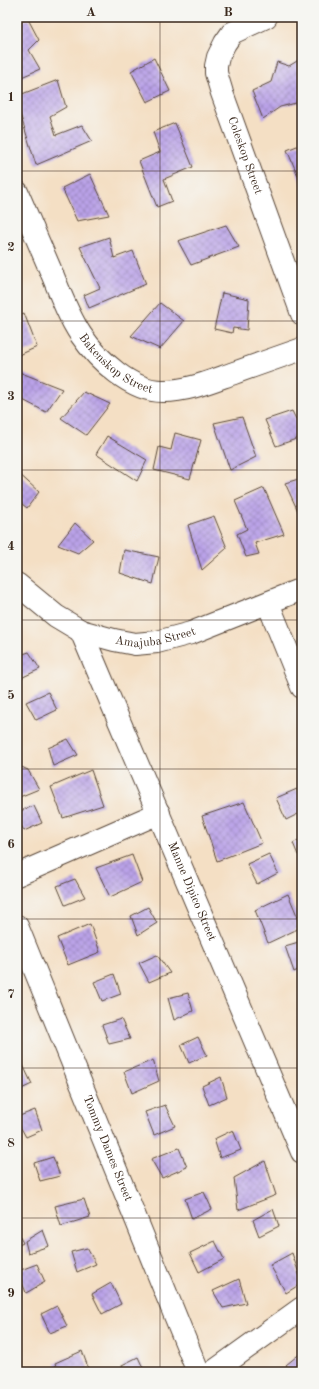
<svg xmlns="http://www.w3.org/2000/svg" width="319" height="1389" viewBox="0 0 319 1389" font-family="'Old Standard TT',serif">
  <defs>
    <pattern id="building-cross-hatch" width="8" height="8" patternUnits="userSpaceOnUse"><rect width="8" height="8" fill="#baa2e8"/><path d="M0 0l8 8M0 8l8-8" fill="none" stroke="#9884bb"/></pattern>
  </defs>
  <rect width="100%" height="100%" fill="#f6f6f2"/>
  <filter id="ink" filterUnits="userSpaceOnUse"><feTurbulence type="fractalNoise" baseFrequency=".025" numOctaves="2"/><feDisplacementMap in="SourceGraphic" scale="8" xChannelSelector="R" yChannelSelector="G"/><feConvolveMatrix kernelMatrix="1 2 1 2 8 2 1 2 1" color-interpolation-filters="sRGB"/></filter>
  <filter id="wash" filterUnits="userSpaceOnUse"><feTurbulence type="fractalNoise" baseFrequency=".012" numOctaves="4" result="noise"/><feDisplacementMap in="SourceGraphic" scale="16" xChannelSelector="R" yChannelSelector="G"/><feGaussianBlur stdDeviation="0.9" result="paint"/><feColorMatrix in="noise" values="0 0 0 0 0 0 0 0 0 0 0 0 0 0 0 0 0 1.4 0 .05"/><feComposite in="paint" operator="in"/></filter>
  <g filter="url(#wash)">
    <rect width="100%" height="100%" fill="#f4dfc4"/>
    <g id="blocks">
      <g fill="url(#building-cross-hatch)">
        <path d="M28,19L39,40L29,50L40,69L17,79V23Z"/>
        <path d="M154,58L170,91L147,102L131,71Z"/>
        <path d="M302,58L300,102L280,107L263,119L252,91L271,82L277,62L289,66Z"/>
        <path d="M58,80L66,107L50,116L56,135L82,125L92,141L36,165L17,104V96Z"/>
        <path d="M175,123L193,167L164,179L172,201L157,207L139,161L160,152L153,132Z"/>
        <path d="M302,144V185L287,150Z"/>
        <path d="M90,174L109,215L77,221L62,188Z"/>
        <path d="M226,225L239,247L191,265L178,241Z"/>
        <path d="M109,237L114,258L133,251L146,284L89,308L84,295L100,288L80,247Z"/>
        <path d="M222,293L249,299L247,330L233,328L232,333L214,329Z"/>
        <path d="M160,303L184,321L160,349L131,336Z"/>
        <path d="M24,313L37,347L17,356V316Z"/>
        <path d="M19,372L62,389L46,412L17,397V375Z"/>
        <path d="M84,392L110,404L86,435L61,418Z"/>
        <path d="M292,411L302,431V437L276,446L265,420Z"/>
        <path d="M242,417L256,457L230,470L214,423Z"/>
        <path d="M175,433L201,440L190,479L154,470L159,447L171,450Z"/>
        <path d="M107,436L147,460L137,481L96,454Z"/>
        <path d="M17,472L39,492L27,508L17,500Z"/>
        <path d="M302,478V520L285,483Z"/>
        <path d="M264,488L284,534L255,543L259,554L246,557L237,534L247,529L235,501Z"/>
        <path d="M214,516L227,548L202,570L188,525Z"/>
        <path d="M75,523L93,540L78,553L58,545Z"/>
        <path d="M124,550L159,557L153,584L120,573Z"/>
        <path d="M29,652L40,669L19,679L17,674V656Z"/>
        <path d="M48,692L57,710L36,720L26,702Z"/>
        <path d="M68,739L78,755L53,766L48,748Z"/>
        <path d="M17,765L28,770L39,789L17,798Z"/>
        <path d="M91,770L103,805L63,818L51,787Z"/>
        <path d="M297,789L302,801V812L286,820L276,798Z"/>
        <path d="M244,802L262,843L217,861L202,816Z"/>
        <path d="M34,806L42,823L24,831L17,817V812Z"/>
        <path d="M302,838V855H298L293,843Z"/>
        <path d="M269,854L278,873L257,884L247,864Z"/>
        <path d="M132,855L142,882L110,897L96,868Z"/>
        <path d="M75,879L85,897L65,905L57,886Z"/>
        <path d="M288,894L302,927L268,943L255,910Z"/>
        <path d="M148,907L157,923L138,935L131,916Z"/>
        <path d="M90,924L100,952L68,965L57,938Z"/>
        <path d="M302,941V968L294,972L285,946Z"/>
        <path d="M157,955L170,973L149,982L139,963Z"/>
        <path d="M114,974L121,994L102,1001L94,982Z"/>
        <path d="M188,993L193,1011L174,1020L168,998Z"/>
        <path d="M121,1019L130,1039L109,1044L102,1025Z"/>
        <path d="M198,1037L207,1055L189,1063L181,1045Z"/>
        <path d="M153,1060L159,1081L132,1093L124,1072Z"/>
        <path d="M21,1061L32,1084L17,1091V1062Z"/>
        <path d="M221,1077L227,1097L209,1105L202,1086Z"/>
        <path d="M165,1105L175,1126L154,1135L145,1112Z"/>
        <path d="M35,1110L42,1130L26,1137L17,1121V1117Z"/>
        <path d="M233,1130L241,1150L220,1158L214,1139Z"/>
        <path d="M179,1148L187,1167L162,1178L151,1159Z"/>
        <path d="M53,1157L60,1176L40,1181L34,1163Z"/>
        <path d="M265,1161L276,1195L238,1210L234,1178Z"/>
        <path d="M204,1192L212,1209L192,1219L185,1199Z"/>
        <path d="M84,1199L90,1217L61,1226L55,1206Z"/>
        <path d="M273,1209L279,1226L259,1236L253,1220Z"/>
        <path d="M43,1230L49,1246L28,1253L25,1241Z"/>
        <path d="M17,1232L23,1243L17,1246Z"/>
        <path d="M215,1241L224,1259L199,1272L190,1253Z"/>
        <path d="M87,1248L96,1264L77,1272L71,1252Z"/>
        <path d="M292,1253L302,1283L286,1293L270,1265Z"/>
        <path d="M37,1264L45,1282L26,1293L18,1271Z"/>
        <path d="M239,1279L246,1303L223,1308L213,1291Z"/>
        <path d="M111,1283L121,1304L102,1314L92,1294Z"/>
        <path d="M57,1306L67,1326L50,1333L41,1314Z"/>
        <path d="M82,1351L89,1370L85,1372H58L55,1363Z"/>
        <path d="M302,1352V1372H291L286,1365Z"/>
        <path d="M138,1357L145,1372H125L122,1365Z"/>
      </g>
    </g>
  </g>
  <g filter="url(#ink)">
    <use href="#blocks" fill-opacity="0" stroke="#574537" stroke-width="1"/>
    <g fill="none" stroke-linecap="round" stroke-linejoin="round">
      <g stroke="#574537" stroke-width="24">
        <g id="minor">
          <path id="s1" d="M266,17L232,33L225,43L218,57L216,66V73L222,93L302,314"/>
          <path id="s2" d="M17,192C29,220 41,248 53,276C61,296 69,317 81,335C98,360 132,392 164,391C188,391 211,381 234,373C256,365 279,357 302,349"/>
          <path id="s3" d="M17,584L56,616L81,631L114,640L135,644L157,642L191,633L302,589"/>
          <path d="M268,603L302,687"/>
          <path id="s4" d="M81,631L302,1152"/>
          <path d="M17,875L159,813"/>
          <path id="s5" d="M17,926L198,1372"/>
          <path d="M213,1372L302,1308"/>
        </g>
      </g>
      <use href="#minor" stroke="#fff" stroke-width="22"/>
    </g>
  </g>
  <path fill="none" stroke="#3b2a1e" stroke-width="1" stroke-opacity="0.55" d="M160,17V1372M17,171H302M17,321H302M17,470H302M17,620H302M17,769H302M17,919H302M17,1068H302M17,1218H302"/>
  <g text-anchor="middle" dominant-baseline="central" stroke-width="3.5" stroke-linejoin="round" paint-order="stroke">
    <g font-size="12" fill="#3b2a1e" stroke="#f6f6f2">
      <text stroke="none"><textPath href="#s1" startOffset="169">Coleskop Street</textPath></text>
      <text stroke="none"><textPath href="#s2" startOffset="203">Bakenskop Street</textPath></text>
      <text stroke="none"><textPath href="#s3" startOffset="156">Amajuba Street</textPath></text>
      <text stroke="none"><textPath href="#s4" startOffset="283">Manne Dipico Street</textPath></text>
      <text stroke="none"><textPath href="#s5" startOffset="240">Tommy Dames Street</textPath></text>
    </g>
  </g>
  <rect width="319" height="1389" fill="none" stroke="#f6f6f2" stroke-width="44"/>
  <rect x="22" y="22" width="275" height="1345" fill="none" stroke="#3b2a1e" stroke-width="1.5"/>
  <g font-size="13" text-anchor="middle" font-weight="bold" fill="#3b2a1e">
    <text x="91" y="16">A</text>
    <text x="228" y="16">B</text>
    <text x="11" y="101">1</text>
    <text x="11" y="251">2</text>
    <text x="11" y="400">3</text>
    <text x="11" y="550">4</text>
    <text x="11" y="699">5</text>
    <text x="11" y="848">6</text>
    <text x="11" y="998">7</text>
    <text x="11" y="1147">8</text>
    <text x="11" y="1297">9</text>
  </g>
</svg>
